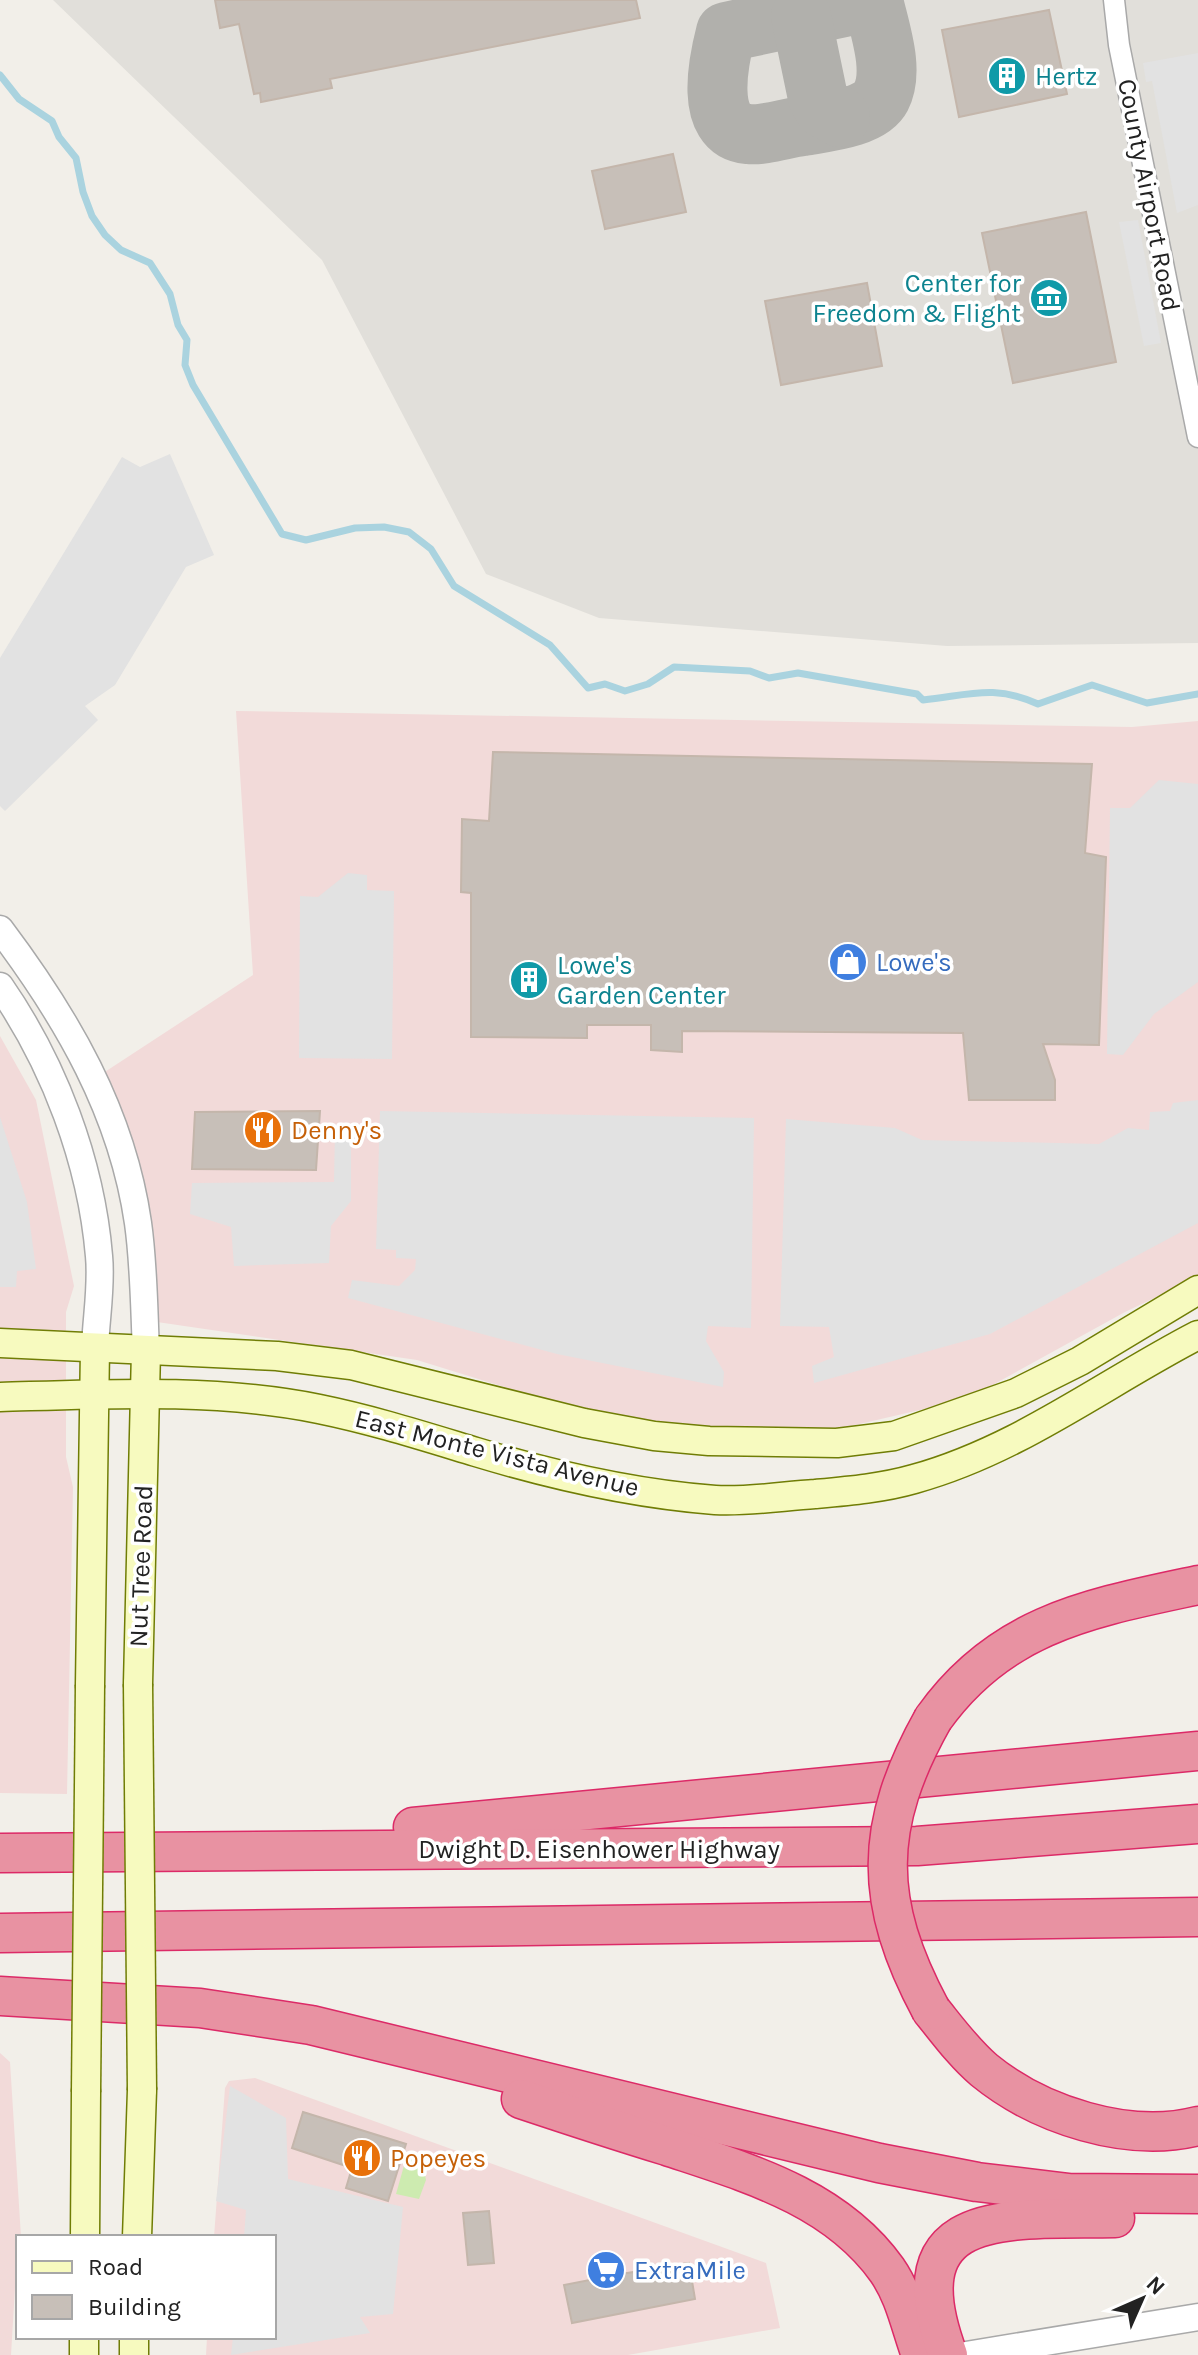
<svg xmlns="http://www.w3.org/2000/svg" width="1198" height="2355" viewBox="0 0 1198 2355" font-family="Karla,sans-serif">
  <rect width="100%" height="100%" fill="#f2efe9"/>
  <g fill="#f2dad9">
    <path d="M236,711L1132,727L1198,721V1277L1125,1312L967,1399L838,1429H641L417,1360L157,1322L91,1081L253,975Z"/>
    <path d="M0,1036L36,1100L74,1286L66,1312V1457L73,1487L67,1794L0,1793Z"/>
    <path d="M0,2053L10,2062L21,2237H18L11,2355H0Z"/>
    <path d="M255,2078L766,2263L780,2328L628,2355H206L207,2337H274V2237H214L225,2088L229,2081Z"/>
  </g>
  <path fill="#e1dfda" d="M53,0H1198V643L947,646L599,618L486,574L322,260Z"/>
  <path fill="#cdebb0" d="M421,2155L426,2180L419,2199L396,2194L405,2162Z"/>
  <g fill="#e2e2e2">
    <path d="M1198,53V205L1177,213L1152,81L1146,82L1143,63Z"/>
    <path d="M1138,220L1161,343L1144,346L1119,222Z"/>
    <path d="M170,454L214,555L186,567L115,685L85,706L98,720L5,811L0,806V658L122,457L140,467Z"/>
    <path d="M1159,780L1198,784V982L1154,1014L1123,1055L1107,1054L1110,808H1130Z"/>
    <path d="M348,873L367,875V890L394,891L392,1059L299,1058L300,896L318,897Z"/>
    <path d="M1198,1100V1223L990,1334L814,1383L812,1366L834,1357L829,1327L780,1326L786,1119L895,1128L922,1140L1099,1144L1128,1128L1149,1130L1150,1112L1170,1111L1173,1103Z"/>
    <path d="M380,1111L754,1118L751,1328L708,1326L706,1341L724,1372L723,1387L557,1354L348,1298L352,1280L399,1286L415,1270L416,1259L396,1258V1250L376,1249Z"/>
    <path d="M0,1117L27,1202L36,1269L17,1271L16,1287H0Z"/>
    <path d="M335,1130L351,1131V1201L331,1226L329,1263L234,1266L231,1227L190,1214L192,1183L334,1182Z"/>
    <path d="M230,2086L286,2118L288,2179L403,2207L393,2314L360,2317L370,2333L231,2355L233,2337H274V2237H244L246,2210L216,2201Z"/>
  </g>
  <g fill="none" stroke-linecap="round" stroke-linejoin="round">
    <path stroke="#aad3df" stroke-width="7" d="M0,75L19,99L52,121L59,137L76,158L83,192L92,216L105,235L121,250L150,263L170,294L178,325L187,340L185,365L193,385L282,534L306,540L355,528L384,527L409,532L431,549L454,586L550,645L588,688L605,684L625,691L648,684L674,667L750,671L769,678L798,673L917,694L923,700C970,695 994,684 1038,704L1092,685L1147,703L1198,694"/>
    <g stroke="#b1b0ac" stroke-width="60">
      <path d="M873,0C879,28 895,70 881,97C870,118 825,122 803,126C786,128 764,136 748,134C703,130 719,59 726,32L873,1"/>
      <path d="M801,16L818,98L824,108L840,117"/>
    </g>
  </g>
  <g fill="#c7bfb8" stroke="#c4b6ab" stroke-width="2">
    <path d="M215,0H636L640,18L330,79L332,88L261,102L260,93L254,94L239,24L220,28Z"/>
    <path d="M1049,10L1067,94L959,117L942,30Z"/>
    <path d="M673,154L686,212L605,229L592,171Z"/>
    <path d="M1086,212L1116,362L1013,383L982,233Z"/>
    <path d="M867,283L882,366L781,385L765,301Z"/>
    <path d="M493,752L1092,764L1085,853L1106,857L1099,1045L1043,1044L1055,1080V1100H969L963,1033L682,1031V1052L651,1050V1025H587V1038L471,1037V893L461,892L462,819L489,821Z"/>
    <path d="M320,1111L316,1170L192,1169L195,1112Z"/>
    <path d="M303,2112L406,2144L388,2201L346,2188L352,2168L292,2148Z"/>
    <path d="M489,2211L494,2263L468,2265L463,2213Z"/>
    <path d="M618,2259L621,2274L689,2263L695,2299L572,2323L564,2285L595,2279L592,2265Z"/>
  </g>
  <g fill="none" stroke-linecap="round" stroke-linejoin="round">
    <g stroke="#a9a9a9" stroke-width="23">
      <path id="minor" d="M1114,0L1119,45L1198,437"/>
    </g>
    <g stroke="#a9a9a9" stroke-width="29">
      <g id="tertiary">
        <path d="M0,929C67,1018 122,1112 138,1223C144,1265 144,1309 146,1351"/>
        <path d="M0,986C54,1064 91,1161 99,1256C102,1286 96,1318 95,1348"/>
        <path d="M966,2355L1198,2317"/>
      </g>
    </g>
    <g stroke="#707d05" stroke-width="31">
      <g id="secondary">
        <path d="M0,1343L277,1356L351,1365L584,1423L654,1436L709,1441L837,1443L894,1436L1016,1393L1080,1361L1198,1290"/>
        <path d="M0,1397C105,1394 216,1388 319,1409C373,1420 423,1436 476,1452C552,1475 636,1494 715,1500C748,1502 783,1496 815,1494C848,1491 883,1488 914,1479C1019,1450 1103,1384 1198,1335"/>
        <path d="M138,1684L146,1351"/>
        <path d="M90,1685L95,1348"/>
        <path d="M85,2237L86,2092"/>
        <path d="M137,2237L142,2090"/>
        <path d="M84,2355V2337"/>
        <path d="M134,2355V2337"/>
      </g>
    </g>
    <g stroke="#dc2a67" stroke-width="41">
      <g id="motorway">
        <path d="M933,1719C1001,1623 1091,1608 1198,1585"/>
        <path d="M413,1827L1198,1751"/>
        <path d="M0,1853L917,1846L1198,1824"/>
        <path d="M0,1933L1198,1917"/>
        <path d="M0,1996L200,2008L311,2025L879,2163L977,2182L1069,2193L1198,2194"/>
        <path d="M931,2010C948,2031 964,2053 984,2070C1039,2115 1128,2144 1198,2126"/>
        <path d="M521,2099C569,2115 618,2131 667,2146C748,2173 835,2197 887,2270C905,2296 910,2325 921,2355"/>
        <path d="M948,2355C892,2204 1010,2220 1115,2218"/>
      </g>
    </g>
    <use href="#minor" stroke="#fff" stroke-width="20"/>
    <use href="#tertiary" stroke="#fff" stroke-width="26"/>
    <use href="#secondary" stroke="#f7fabf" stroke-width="28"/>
    <use href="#motorway" stroke="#e892a2" stroke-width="38"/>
    <g stroke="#707d05" stroke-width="31" stroke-linecap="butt">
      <g id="secondary-bridge">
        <path d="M138,1684L142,2090"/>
        <path d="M86,2092L90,1685"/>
      </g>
    </g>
    <g stroke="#dc2a67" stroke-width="41" stroke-linecap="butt">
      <path id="motorway-bridge" d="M931,2010C873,1902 873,1826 933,1719"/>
    </g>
    <use href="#secondary-bridge" stroke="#f7fabf" stroke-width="28"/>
    <use href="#motorway-bridge" stroke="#e892a2" stroke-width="38"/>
  </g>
  <defs>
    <g id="building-disc" transform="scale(2)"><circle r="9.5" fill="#0f9aa8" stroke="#fff"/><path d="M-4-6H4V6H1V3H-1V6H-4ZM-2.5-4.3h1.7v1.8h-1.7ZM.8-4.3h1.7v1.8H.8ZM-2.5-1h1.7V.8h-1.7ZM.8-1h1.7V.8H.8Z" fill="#fff"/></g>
    <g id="museum-disc" transform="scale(2)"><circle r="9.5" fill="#0f9aa8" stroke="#fff"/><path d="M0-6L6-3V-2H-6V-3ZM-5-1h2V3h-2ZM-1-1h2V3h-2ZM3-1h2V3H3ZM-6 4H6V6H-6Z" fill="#fff"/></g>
    <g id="shop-disc" transform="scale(2)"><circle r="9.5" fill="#3f7fe0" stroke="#fff"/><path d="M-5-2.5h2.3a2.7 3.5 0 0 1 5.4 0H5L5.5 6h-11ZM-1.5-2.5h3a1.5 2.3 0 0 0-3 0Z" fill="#fff"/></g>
    <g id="restaurant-disc" transform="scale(2)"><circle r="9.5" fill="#e8710a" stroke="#fff"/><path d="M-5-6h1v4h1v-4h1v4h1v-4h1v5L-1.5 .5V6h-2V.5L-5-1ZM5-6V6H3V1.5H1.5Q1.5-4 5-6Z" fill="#fff"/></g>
    <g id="supermarket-disc" transform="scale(2)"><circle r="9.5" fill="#3f7fe0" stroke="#fff"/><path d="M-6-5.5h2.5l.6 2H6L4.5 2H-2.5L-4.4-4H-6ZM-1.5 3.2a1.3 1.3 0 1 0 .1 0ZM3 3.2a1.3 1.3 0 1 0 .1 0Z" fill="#fff"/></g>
  </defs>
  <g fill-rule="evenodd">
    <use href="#building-disc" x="1007" y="76"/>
    <use href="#museum-disc" x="1049" y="298"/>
    <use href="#shop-disc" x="848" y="962"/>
    <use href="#building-disc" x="529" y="980"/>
    <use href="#restaurant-disc" x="263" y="1130"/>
    <use href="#restaurant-disc" x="362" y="2158"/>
    <use href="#supermarket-disc" x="606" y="2270"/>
  </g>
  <g text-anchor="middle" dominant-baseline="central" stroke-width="7" stroke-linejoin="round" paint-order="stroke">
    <g font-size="26" fill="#0d838f" stroke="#fff" text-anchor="start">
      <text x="1035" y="76">Hertz</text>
      <text x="1021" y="283" text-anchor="end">Center for<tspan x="1021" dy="30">Freedom &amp; Flight</tspan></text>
      <text x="557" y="965">Lowe's<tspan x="557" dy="30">Garden Center</tspan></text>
    </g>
    <g font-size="26" fill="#222" stroke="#fff">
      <text transform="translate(1149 195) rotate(79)">County Airport Road</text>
      <text transform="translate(497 1453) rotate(14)">East Monte Vista Avenue</text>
      <text transform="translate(141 1566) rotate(-88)">Nut Tree Road</text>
      <text x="599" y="1849">Dwight D. Eisenhower Highway</text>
    </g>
    <g font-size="26" fill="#366cbe" stroke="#fff" text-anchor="start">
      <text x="876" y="962">Lowe's</text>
      <text x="634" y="2270">ExtraMile</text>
    </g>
    <g font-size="26" fill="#c56008" stroke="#fff" text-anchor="start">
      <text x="291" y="1130">Denny's</text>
      <text x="390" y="2158">Popeyes</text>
    </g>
  </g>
  <rect x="16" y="2235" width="260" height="104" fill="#ffffff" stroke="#a7a7a7" stroke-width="2"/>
  <rect x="32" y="2261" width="40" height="12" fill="#f7fabf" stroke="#a7a7a7" stroke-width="2"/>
  <text x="88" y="2275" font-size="24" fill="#222222">Road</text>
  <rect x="32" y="2295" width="40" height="24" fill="#c7bfb8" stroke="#a7a7a7" stroke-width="2"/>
  <text x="88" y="2315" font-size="24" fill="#222222">Building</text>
  <g transform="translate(1142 2299) rotate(45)" stroke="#ffffff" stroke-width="6" paint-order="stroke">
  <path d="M0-6L14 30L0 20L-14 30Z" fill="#222222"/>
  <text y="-12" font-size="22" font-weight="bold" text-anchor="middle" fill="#222222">N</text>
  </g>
</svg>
